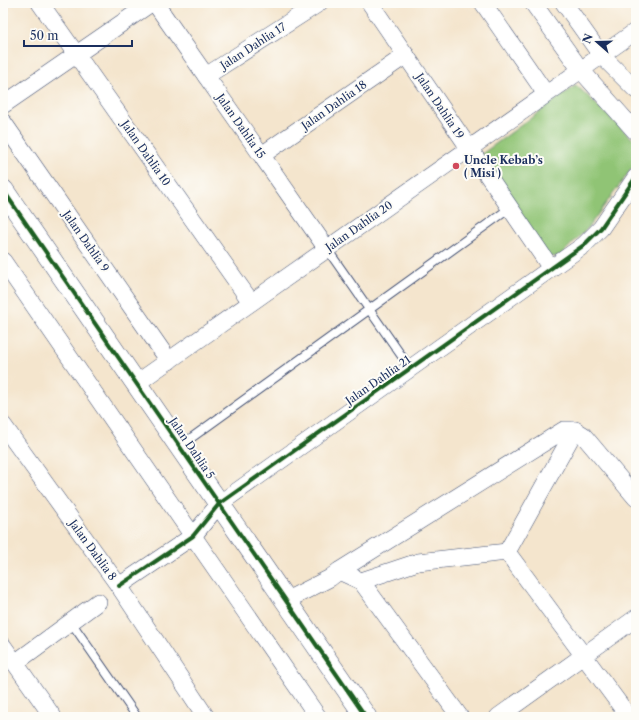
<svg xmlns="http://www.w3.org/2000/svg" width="639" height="720" viewBox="0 0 639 720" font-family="'Libre Caslon Text',serif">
  <rect width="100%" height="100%" fill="#fdfcf7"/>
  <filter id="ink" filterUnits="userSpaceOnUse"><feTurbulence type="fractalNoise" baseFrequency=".025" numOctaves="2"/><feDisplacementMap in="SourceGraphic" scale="8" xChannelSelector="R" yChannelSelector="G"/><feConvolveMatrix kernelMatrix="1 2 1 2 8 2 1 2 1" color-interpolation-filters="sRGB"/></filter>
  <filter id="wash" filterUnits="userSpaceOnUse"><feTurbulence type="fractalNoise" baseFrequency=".012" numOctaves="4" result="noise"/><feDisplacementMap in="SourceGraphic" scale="16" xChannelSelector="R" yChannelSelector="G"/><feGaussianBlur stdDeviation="0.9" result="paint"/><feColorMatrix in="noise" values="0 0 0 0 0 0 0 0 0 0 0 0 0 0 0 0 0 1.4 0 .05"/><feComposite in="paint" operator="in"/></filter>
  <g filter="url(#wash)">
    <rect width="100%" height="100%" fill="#f4e5cd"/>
    <path fill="#90c475" stroke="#567a6a" d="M576,85L636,142V163L587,229L560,256L549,257L479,156Z"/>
  </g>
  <g filter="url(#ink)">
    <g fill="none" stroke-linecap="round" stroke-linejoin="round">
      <g stroke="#3c4a6f" stroke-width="10">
        <g id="service">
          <path d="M327,249L410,368"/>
          <path d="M180,446L510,208"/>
          <path d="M71,622L137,717"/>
        </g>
      </g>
      <g stroke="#3c4a6f" stroke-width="18">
        <g id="minor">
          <path d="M40,3L251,302"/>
          <path d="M155,3L327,249"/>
          <path d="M370,3L551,268"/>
          <path d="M483,3L546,94"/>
          <path d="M533,3L580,69L636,132"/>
          <path d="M564,3L601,55L636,90"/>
          <path d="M206,76L319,3"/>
          <path d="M3,105L151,3"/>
          <path d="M3,122L169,361"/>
          <path d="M262,155L406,55"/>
          <path d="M3,261L318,717"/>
          <path d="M137,383L636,31"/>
          <path d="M3,425L119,586L206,717"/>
          <path d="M507,552L575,430L583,435L636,498"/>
          <path d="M507,552L629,717"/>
          <path d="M339,571L564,430H575"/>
          <path d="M361,581L418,562L507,552"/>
          <path d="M119,586L193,536L219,504L584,245L601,228L636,177"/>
          <path d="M285,601L330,578L339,571L361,581L460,717"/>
          <path d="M3,646L53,717"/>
          <path d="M15,663L98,602"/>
          <path d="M498,717L636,618"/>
        </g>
      </g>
      <g stroke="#3c4a6f" stroke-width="22">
        <path id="tertiary" d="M3,190L366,717"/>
      </g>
      <use href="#service" stroke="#fff" stroke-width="8"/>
      <use href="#minor" stroke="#fff" stroke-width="17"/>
      <use href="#tertiary" stroke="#fff" stroke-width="21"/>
      <g stroke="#fdfcf7" stroke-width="6">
        <g id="cycleway">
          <path d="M3,190L366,717"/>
          <path d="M119,586L193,536L219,504L584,245L601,228L636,177"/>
        </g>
      </g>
      <use href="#cycleway" stroke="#1b5e20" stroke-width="4"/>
    </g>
  </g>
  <circle fill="#d1495b" stroke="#fdfcf7" stroke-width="1.5" cx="456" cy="166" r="4"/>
  <g text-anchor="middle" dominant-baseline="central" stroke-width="4" stroke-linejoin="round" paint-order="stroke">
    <g font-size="11" fill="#1b2f5e" stroke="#fdfcf7">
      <text transform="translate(253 46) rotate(-33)">Jalan Dahlia 17</text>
      <text transform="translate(334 105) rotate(-35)">Jalan Dahlia 18</text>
      <text transform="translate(440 106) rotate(56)">Jalan Dahlia 19</text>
      <text transform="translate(241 126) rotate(55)">Jalan Dahlia 15</text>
      <text transform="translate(146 153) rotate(55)">Jalan Dahlia 10</text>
      <text transform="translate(359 226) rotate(-35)">Jalan Dahlia 20</text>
      <text transform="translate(86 241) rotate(55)">Jalan Dahlia 9</text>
      <text transform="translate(378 380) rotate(-35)">Jalan Dahlia 21</text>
      <text transform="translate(192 448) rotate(56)">Jalan Dahlia 5</text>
      <text transform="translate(93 550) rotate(54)">Jalan Dahlia 8</text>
    </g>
    <g font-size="11" font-weight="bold" fill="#1b2f5e" stroke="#fdfcf7" text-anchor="start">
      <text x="464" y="160">Uncle Kebab’s<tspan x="464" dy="13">( Misi )</tspan></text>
    </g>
  </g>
  <rect width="639" height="720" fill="none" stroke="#fdfcf7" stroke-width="16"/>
  <g transform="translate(597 42) rotate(290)" stroke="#fdfcf7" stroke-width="3" paint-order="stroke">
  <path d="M0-3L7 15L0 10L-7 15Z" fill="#1b2f5e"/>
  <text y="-6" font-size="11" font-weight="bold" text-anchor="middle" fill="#1b2f5e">N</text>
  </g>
  <path d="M24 40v6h108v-6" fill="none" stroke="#1b2f5e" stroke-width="2"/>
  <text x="30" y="40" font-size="12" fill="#1b2f5e" stroke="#fdfcf7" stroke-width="3" paint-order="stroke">50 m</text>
</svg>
